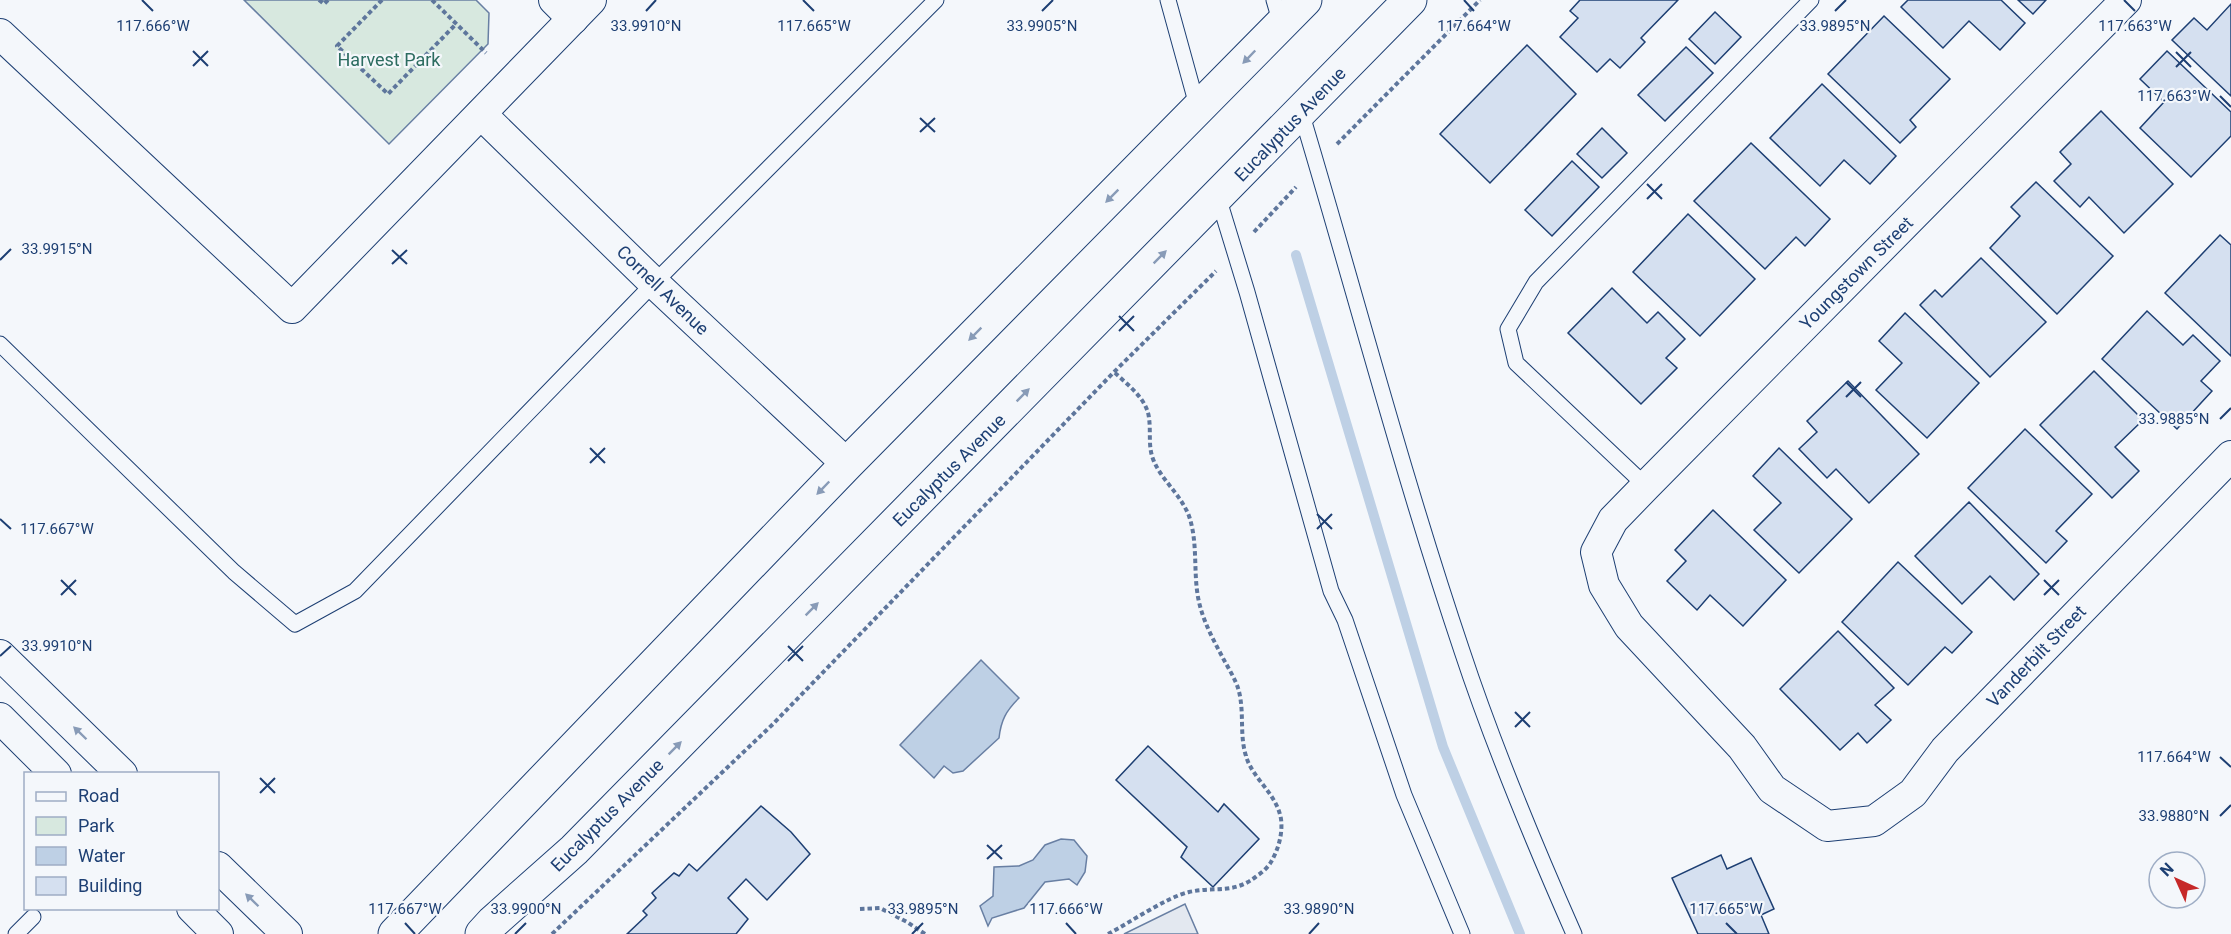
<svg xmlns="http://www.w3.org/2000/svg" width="2231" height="934" viewBox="0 0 2231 934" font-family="Roboto,sans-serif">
  <rect width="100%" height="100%" fill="#f4f7fb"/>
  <path fill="#d7e8df" stroke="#687fa3" stroke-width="1.5" d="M244,0H476L489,13L488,44L389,144Z"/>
  <path fill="#e3e8f0" stroke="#687fa3" stroke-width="1.5" d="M1185,904L1198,934H1124Z"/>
  <g fill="#bed0e5" stroke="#687fa3" stroke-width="1.5">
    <path d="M981,660L1019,698C1006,711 1001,720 999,738L963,771L953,773L944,766L934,778L900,745Z"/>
    <path d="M1061,839L1074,840L1087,856L1085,872L1077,885L1069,879L1045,882L1024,908L992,918L988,926L980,906L993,896L994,867L1019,866L1033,860L1045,845Z"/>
  </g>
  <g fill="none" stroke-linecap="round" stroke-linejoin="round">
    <path stroke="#bed0e5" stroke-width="10" d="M1296,255L1443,747L1520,934"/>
  </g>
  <g fill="#d5e0f0" stroke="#1d3f73" stroke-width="1.5">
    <path d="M1580,0H1678L1641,38L1645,42L1620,68L1610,59L1597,72L1560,37L1578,18L1570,11Z"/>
    <path d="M1908,0H2001L2025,23L2000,50L1969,21L1943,48L1901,7Z"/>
    <path d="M2018,0H2046L2033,14Z"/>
    <path d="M2231,4V96L2172,40L2194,18L2207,30Z"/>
    <path d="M1715,12L1741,37L1715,64L1689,39Z"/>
    <path d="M1884,16L1950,79L1910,120L1916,127L1900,143L1828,74Z"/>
    <path d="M1527,45L1576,94L1490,183L1440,134Z"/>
    <path d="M1686,47L1713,73L1665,121L1638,95Z"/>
    <path d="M2167,51L2231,112V136L2191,177L2140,128L2164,102L2140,79Z"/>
    <path d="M1822,84L1896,156L1870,184L1844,160L1820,186L1770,138Z"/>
    <path d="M2101,111L2173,184L2124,233L2089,197L2080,207L2054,181L2071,164L2060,152Z"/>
    <path d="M1602,128L1627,153L1602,178L1577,154Z"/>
    <path d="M1751,143L1830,219L1805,246L1796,237L1765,269L1694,201Z"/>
    <path d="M1572,161L1599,187L1552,236L1525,210Z"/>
    <path d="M2036,182L2113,256L2057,314L1990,248L2020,216L2011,207Z"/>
    <path d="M1688,214L1755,279L1700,336L1633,272Z"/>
    <path d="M2220,235L2231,245V356L2165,293Z"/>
    <path d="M1981,258L2046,322L1990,377L1920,305L1935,290L1942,297Z"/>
    <path d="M1612,288L1647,323L1658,312L1685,339L1666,358L1677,368L1641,404L1568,333Z"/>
    <path d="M2147,311L2183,345L2193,335L2220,361L2201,381L2212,391L2177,429L2102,359Z"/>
    <path d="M1905,313L1979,383L1927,438L1876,390L1902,363L1879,341Z"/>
    <path d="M2094,371L2143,420L2115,447L2139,471L2112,498L2040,425Z"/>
    <path d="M1848,381L1919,454L1869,503L1836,469L1827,478L1799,449L1817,432L1807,421Z"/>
    <path d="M2025,429L2092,494L2056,531L2067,541L2046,563L1968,488Z"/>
    <path d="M1779,448L1852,519L1799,573L1754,530L1781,503L1753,476Z"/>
    <path d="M1969,502L2039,574L2014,600L1990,576L1962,604L1915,556Z"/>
    <path d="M1713,510L1786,580L1743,626L1710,595L1697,610L1667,581L1686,561L1675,550Z"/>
    <path d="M1898,562L1972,632L1952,653L1945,647L1908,685L1842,622Z"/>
    <path d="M1838,631L1894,688L1875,705L1891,720L1867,743L1858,733L1840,750L1780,689Z"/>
    <path d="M1148,746L1218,812L1224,804L1259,839L1213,887L1181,857L1187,847L1116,780Z"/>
    <path d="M761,806L791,832L810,854L767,900L746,879L728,898L748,919L736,934H627L647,915L643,911L656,898L652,893L674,873L679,876L689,864L697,871Z"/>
    <path d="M1721,855L1727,869L1751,858L1774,909L1761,915L1769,934H1698L1672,878Z"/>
  </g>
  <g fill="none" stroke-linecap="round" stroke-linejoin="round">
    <g stroke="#1d3f73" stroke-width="17">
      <g id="service">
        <path d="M1168,0L1198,109"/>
        <path d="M1274,0L1281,24"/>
        <path d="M1301,112C1355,292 1402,473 1462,651C1494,748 1533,841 1574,934"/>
        <path d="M1218,197L1247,292L1331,591L1345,620L1404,795L1462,934"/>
        <path d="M0,344L234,572L295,624L355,591L654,283L936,0"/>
        <path d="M1646,486L1516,363L1508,329L1536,282L1811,0"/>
        <path d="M16,934L33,917"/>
      </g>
    </g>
    <g stroke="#1d3f73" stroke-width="32">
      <g id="minor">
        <path d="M554,0L573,19"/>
        <path d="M2126,0L1646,486L1613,520L1596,552L1604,585L1629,626L1742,747L1772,789L1827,826L1874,821L1913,793L1945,750L2231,456"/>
        <path d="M0,34L292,308L591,0"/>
        <path d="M481,114L654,283L847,464"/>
        <path d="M0,655L122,774"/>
        <path d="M0,718L56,774"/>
        <path d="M218,867L287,934"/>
        <path d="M192,908L218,934"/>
      </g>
    </g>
    <g stroke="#1d3f73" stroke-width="35">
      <g id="tertiary">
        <path d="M395,934L847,464L1305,0"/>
        <path d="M482,934L493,922L574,850L1410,0"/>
      </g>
    </g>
    <g stroke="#5e769c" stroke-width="4" stroke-dasharray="4.5 3" stroke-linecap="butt">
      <path d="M319,0L324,4L328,0"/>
      <path d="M382,0L337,46L388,94L456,24"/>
      <path d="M432,0L486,53"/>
      <path d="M1337,144L1480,0"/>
      <path d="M1254,232L1296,187"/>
      <path d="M860,909L880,908L907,922L925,934"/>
      <path d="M552,934L772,725L1114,372L1216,271"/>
      <path d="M1108,934C1131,922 1165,898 1189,892C1216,886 1234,895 1258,875C1263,872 1268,867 1271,862C1278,850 1283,834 1281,819C1277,794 1252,778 1246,756C1239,734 1245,711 1238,688C1235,679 1229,669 1224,660C1215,643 1205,625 1200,606C1192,577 1199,545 1189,516C1180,493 1161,480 1153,459C1148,446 1151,432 1149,418C1147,399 1128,385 1114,372"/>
    </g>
    <use href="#service" stroke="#f4f7fb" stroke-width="15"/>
    <use href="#minor" stroke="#f4f7fb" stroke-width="30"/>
    <use href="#tertiary" stroke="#f4f7fb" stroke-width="33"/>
  </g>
  <defs><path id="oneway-solid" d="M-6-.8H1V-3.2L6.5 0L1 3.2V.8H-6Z" transform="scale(1.5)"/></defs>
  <g fill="#889bb7">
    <use href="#oneway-solid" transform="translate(1249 57) rotate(134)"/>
    <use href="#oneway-solid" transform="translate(1112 196) rotate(135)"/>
    <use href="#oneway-solid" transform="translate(1160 257) rotate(-45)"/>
    <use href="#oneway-solid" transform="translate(975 334) rotate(135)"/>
    <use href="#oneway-solid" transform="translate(1023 395) rotate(-45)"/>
    <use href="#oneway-solid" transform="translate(823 488) rotate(134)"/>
    <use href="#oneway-solid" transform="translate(812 609) rotate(-45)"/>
    <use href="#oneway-solid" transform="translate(80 733) rotate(-136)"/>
    <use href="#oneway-solid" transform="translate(675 748) rotate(-45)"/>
    <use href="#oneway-solid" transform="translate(252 900) rotate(-136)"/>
  </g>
  <path fill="none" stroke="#1d3f73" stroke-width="2" d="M142,0L153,11M803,0L814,11M1464,0L1474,11M2124,0L2135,11M646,11L656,0M1042,11L1053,0M1835,11L1846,0M193,51L208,66M2176,52L2191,67M193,66L208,51M2176,67L2191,52M2220,96L2231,107M920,118L935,132M920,132L935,118M1647,184L1662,199M1647,199L1662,184M392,250L407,264M0,260L11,249M392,264L407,250M1119,316L1134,331M1119,331L1134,316M1846,382L1861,397M1846,397L1861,382M2220,419L2231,408M590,448L605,463M590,463L605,448M1317,514L1332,529M0,519L11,529M1317,529L1332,514M61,580L76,595M2044,580L2059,595M61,595L76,580M2044,595L2059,580M788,646L803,661M0,656L11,646M788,661L803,646M1515,712L1530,727M1515,727L1530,712M2220,757L2231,767M260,778L275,793M260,793L275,778M2220,816L2231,805M987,845L1002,859M987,859L1002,845M405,923L415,934M1066,923L1076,934M1726,923L1737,934M515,934L526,923M912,934L923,923M1309,934L1319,923"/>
  <g text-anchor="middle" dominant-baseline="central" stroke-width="4.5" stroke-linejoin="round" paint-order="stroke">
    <g font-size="18" fill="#2c6c60" stroke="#f4f7fb">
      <text x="389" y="59">Harvest Park</text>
    </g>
    <g font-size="18" fill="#1d3f73" stroke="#f4f7fb">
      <text transform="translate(1290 124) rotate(-46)">Eucalyptus Avenue</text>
      <text transform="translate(1856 273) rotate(-45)">Youngstown Street</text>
      <text transform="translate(663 290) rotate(44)">Cornell Avenue</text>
      <text transform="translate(949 470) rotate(-45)">Eucalyptus Avenue</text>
      <text transform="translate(2036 656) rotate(-46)">Vanderbilt Street</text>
      <text transform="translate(607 815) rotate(-45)">Eucalyptus Avenue</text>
    </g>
  </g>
  <g font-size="15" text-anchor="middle" fill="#1d3f73" stroke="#f4f7fb" stroke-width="4.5" stroke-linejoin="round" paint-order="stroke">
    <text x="153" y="31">117.666°W</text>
    <text x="646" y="31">33.9910°N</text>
    <text x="814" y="31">117.665°W</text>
    <text x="1042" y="31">33.9905°N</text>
    <text x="1474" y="31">117.664°W</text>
    <text x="1835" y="31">33.9895°N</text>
    <text x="2135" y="31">117.663°W</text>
    <text x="2174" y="101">117.663°W</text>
    <text x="57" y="254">33.9915°N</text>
    <text x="2174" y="424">33.9885°N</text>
    <text x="57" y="534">117.667°W</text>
    <text x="57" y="651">33.9910°N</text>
    <text x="2174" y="762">117.664°W</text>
    <text x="2174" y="821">33.9880°N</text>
    <text x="526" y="914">33.9900°N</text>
    <text x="923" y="914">33.9895°N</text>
    <text x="1319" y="914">33.9890°N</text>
    <text x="405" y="914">117.667°W</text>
    <text x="1066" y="914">117.666°W</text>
    <text x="1726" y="914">117.665°W</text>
  </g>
  <rect x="24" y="772" width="195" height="138" fill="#f4f7fb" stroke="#9eadc5" stroke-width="1.5"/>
  <rect x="36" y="792" width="30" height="9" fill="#f4f7fb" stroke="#9eadc5" stroke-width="1.5"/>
  <text x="78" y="802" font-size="18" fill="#1d3f73">Road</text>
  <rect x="36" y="817" width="30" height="18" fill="#d7e8df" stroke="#9eadc5" stroke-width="1.5"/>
  <text x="78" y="832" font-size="18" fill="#1d3f73">Park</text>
  <rect x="36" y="847" width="30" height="18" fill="#bed0e5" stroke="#9eadc5" stroke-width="1.5"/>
  <text x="78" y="862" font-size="18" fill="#1d3f73">Water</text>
  <rect x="36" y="877" width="30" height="18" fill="#d5e0f0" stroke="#9eadc5" stroke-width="1.5"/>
  <text x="78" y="892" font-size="18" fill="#1d3f73">Building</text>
  <g transform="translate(2177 880) rotate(315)"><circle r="28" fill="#f4f7fb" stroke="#9eadc5" stroke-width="1.5"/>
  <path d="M0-4.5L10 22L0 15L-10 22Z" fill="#c62828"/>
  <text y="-9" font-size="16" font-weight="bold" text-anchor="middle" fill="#1d3f73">N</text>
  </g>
</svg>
